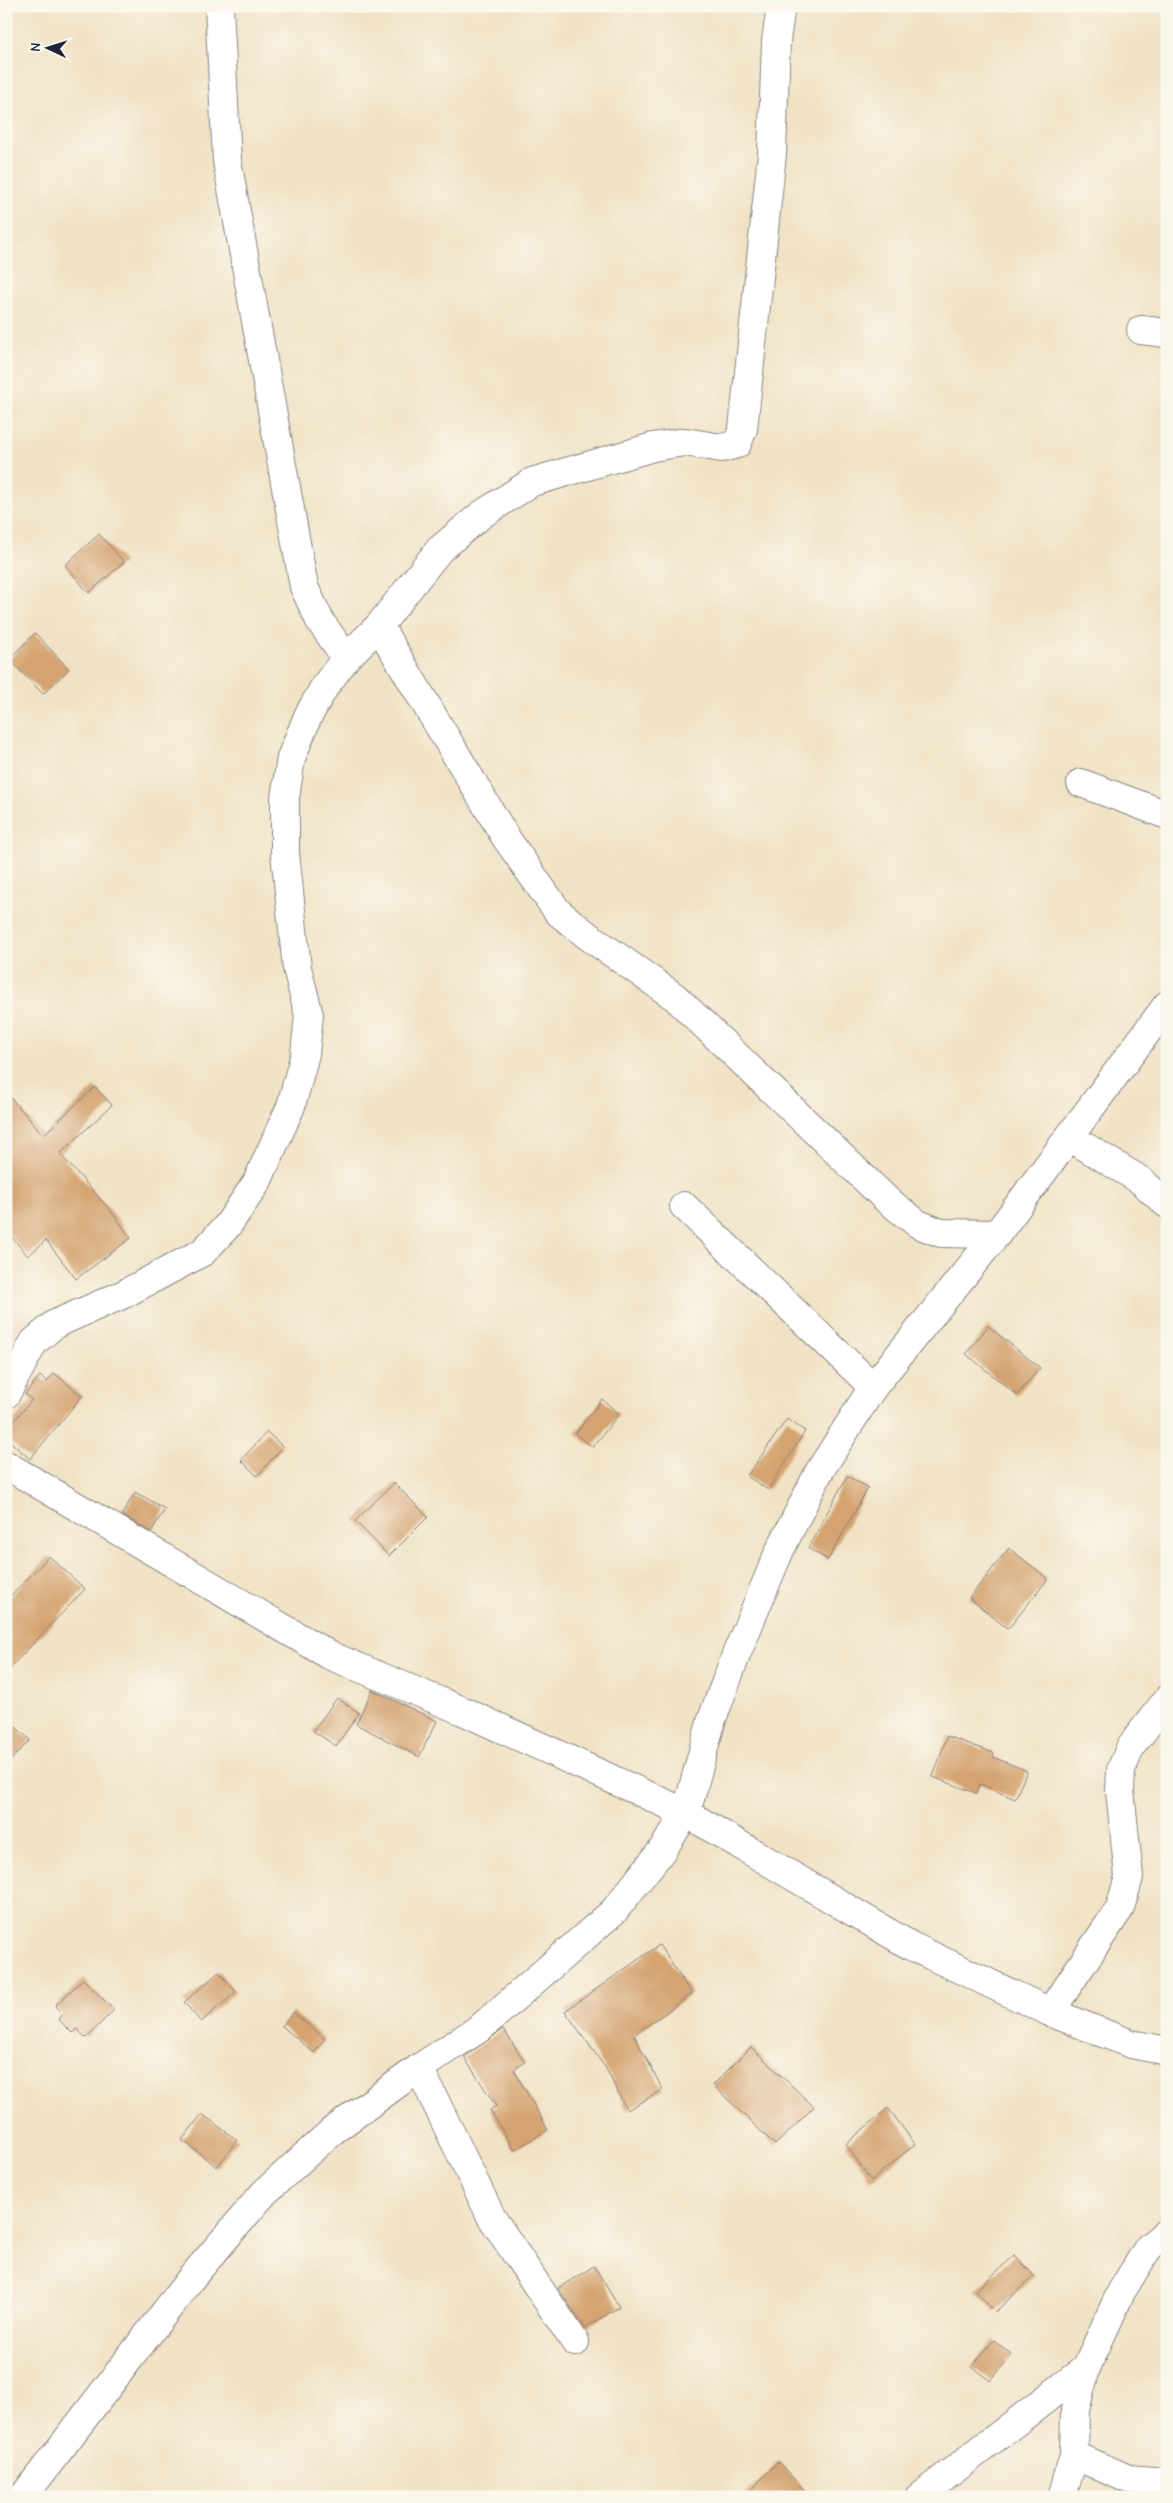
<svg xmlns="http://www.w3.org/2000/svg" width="1173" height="2503" viewBox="0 0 1173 2503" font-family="'Comic Neue',sans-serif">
  <rect width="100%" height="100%" fill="#fbf7ec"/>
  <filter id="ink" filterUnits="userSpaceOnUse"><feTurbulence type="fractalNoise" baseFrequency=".02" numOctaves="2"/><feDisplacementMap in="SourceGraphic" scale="10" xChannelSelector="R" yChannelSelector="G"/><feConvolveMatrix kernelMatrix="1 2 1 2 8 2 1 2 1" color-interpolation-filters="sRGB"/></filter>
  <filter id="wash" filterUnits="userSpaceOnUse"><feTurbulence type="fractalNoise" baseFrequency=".0096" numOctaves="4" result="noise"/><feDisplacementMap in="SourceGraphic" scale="20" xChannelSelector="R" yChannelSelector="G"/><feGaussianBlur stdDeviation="1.12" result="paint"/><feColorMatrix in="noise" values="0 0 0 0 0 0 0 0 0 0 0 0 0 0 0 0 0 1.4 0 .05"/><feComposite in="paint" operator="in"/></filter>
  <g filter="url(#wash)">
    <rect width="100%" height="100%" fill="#f0e2c4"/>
    <g id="blocks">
      <g fill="#d4a36f">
        <path d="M99,534L124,562L89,593L65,565Z"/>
        <path d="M35,633L69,669L43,694L9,659Z"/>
        <path d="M95,1087L112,1105L60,1154L112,1212L131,1238L76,1279L46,1240L28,1256L6,1230V1092L43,1135Z"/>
        <path d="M988,1326L1040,1368L1017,1395L966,1354Z"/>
        <path d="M54,1373L82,1396L30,1459L6,1438V1430L32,1400L25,1394L40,1376L47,1382Z"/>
        <path d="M602,1399L619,1414L593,1447L575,1434Z"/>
        <path d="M787,1419L805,1431L768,1490L747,1476Z"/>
        <path d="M267,1432L283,1447L257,1476L241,1460Z"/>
        <path d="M847,1476L868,1488L828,1560L808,1548Z"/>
        <path d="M394,1483L428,1517L389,1556L355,1521Z"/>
        <path d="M135,1492L165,1509L151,1532L122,1515Z"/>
        <path d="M1009,1548L1048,1579L1008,1629L969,1598Z"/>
        <path d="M49,1556L85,1589L6,1672V1601Z"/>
        <path d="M372,1690L437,1721L419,1757L356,1724Z"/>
        <path d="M337,1698L359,1713L336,1746L313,1731Z"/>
        <path d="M6,1718L30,1740L6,1765Z"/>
        <path d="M947,1736L994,1753L993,1757L1027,1771L1015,1799L980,1784L976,1793L933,1777Z"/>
        <path d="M659,1945L692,1994L634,2035L663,2090L627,2110L605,2067L565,2011Z"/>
        <path d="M219,1972L236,1992L201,2022L184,2002Z"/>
        <path d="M83,1979L114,2010L86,2038L77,2029L72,2033L58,2019L62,2014L55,2006Z"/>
        <path d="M293,2012L325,2039L314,2053L282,2026Z"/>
        <path d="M503,2029L525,2062L514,2070L548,2130L514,2150L490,2110L496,2106L464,2057Z"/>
        <path d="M751,2047L814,2107L775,2145L713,2085Z"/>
        <path d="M888,2108L915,2144L871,2181L846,2144Z"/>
        <path d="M202,2114L237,2140L217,2167L182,2140Z"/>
        <path d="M1015,2255L1034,2276L995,2312L975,2291Z"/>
        <path d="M594,2266L619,2307L585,2328L558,2288Z"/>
        <path d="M994,2340L1012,2355L990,2381L972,2366Z"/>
        <path d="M778,2462L811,2497H744Z"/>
      </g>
    </g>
  </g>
  <g filter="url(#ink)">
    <use href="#blocks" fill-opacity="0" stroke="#898280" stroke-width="1"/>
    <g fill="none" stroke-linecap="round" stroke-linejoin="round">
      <g stroke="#898280" stroke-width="30">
        <g id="minor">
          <path d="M219,6L227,161L304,587L320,621L346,658"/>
          <path d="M1141,330L1167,333"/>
          <path d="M379,626L506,838L558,912L588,936L675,997L887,1200L918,1224L941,1233L997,1234"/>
          <path d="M1081,783L1167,815"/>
          <path d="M1069,1137L1140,1180L1167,1204"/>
          <path d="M684,1206L873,1387"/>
          <path d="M6,1394L34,1342L55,1324L124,1294L203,1252L228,1225L257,1182L291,1106L305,1054L309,1015L297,968L285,853V798L291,758L308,716L325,686L346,658L379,626L439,550L481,515L532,482L653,447L685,442L722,448L737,444L743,429L772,154L776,41L781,6"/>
          <path d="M1050,2012L1120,1908L1129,1877L1120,1791L1121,1770L1131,1746L1167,1700"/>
          <path d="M419,2068L492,2218L575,2342"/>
          <path d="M1074,2455L1128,2479L1167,2482"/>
          <path d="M23,2497L192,2277L264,2193L331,2132L419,2068L480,2028L614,1911L663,1849L686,1813L712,1719L736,1655L779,1552L819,1472L873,1387L997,1234L1167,1005"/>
          <path d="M919,2497L1086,2368"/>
          <path d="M1062,2497L1074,2455L1075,2410L1086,2368L1121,2292L1148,2248L1167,2232"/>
        </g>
      </g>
      <g stroke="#898280" stroke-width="30">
        <path id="major" d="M6,1465L329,1655L463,1711L686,1813L911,1946L1050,2012L1131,2044L1167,2051"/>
      </g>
      <use href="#minor" stroke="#fff" stroke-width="28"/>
      <use href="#major" stroke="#fff" stroke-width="28"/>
    </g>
  </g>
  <rect width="1173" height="2503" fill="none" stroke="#fbf7ec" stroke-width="25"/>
  <g transform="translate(48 48) rotate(274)" stroke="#fbf7ec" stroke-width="4" paint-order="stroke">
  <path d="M0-4L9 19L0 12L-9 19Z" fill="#22223b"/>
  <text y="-8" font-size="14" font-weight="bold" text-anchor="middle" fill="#22223b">N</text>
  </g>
</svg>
